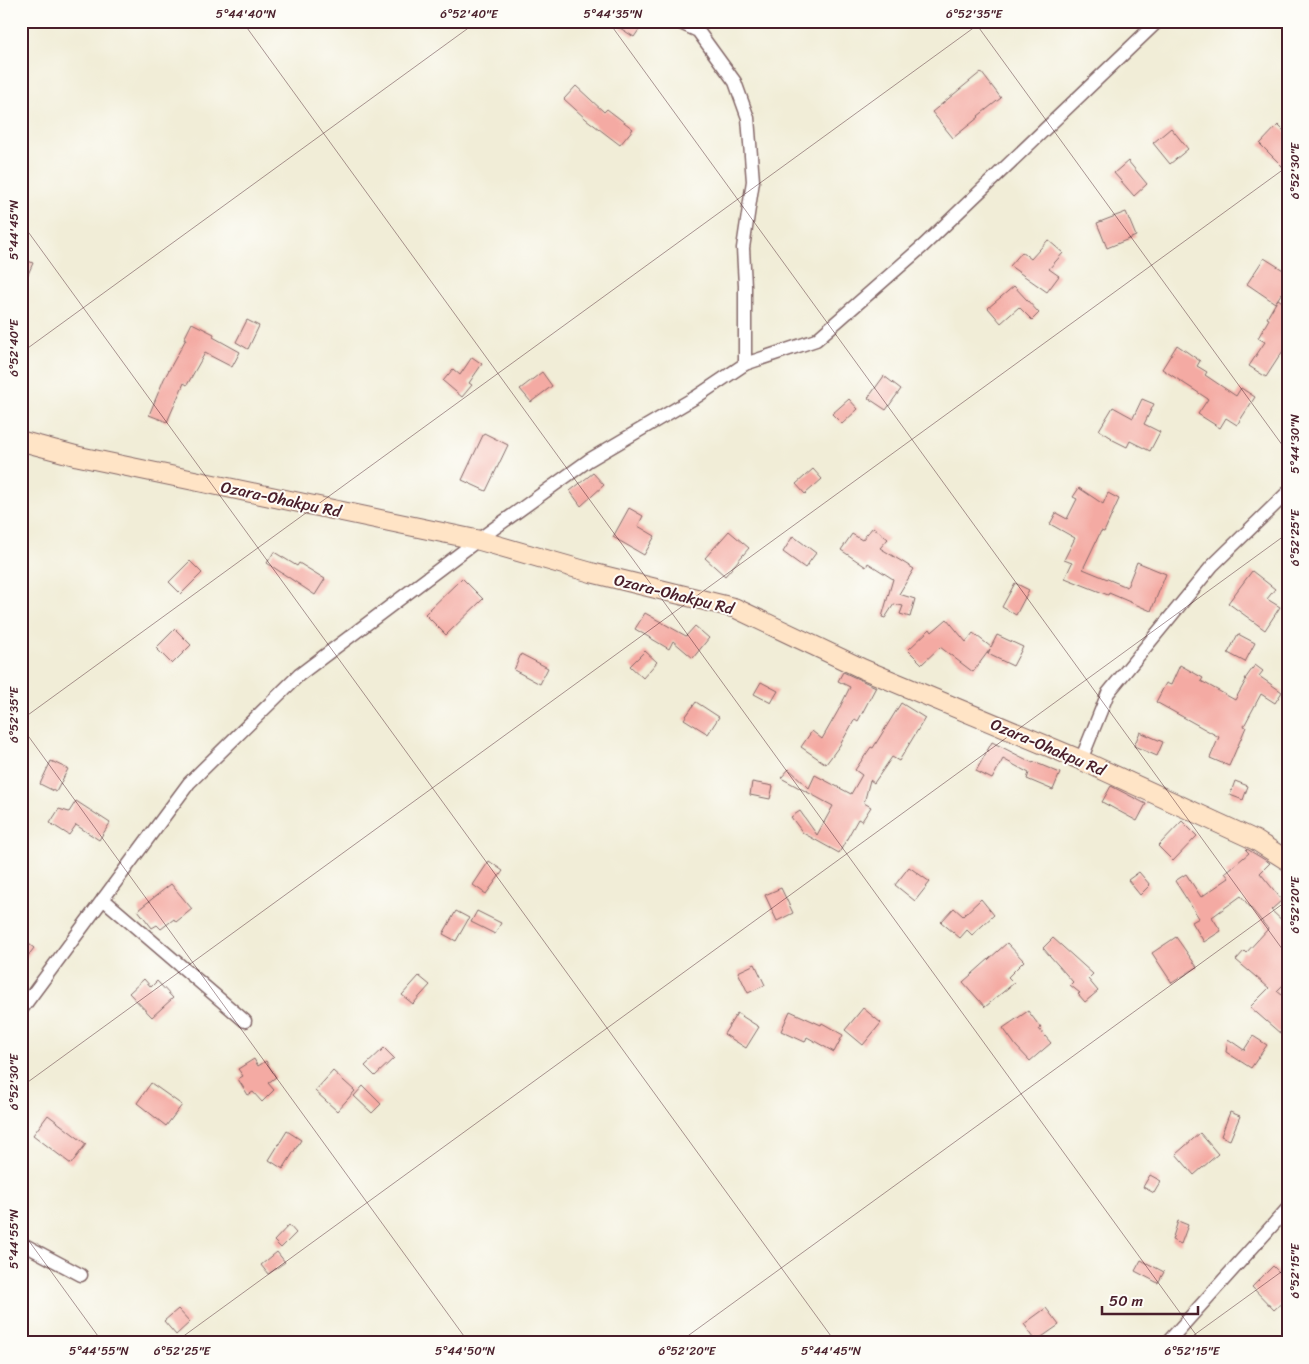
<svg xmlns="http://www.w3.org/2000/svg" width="1309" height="1364" viewBox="0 0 1309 1364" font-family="Sriracha,sans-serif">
  <rect width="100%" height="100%" fill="#fdfcf7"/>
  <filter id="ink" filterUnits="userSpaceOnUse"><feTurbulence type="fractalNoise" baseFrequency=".02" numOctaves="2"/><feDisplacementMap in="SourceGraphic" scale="10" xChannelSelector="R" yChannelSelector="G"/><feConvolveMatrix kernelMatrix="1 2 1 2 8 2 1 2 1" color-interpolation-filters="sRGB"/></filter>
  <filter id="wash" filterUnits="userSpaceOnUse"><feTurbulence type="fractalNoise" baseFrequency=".0096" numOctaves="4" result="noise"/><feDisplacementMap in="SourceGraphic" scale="20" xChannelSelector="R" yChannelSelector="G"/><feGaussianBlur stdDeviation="1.12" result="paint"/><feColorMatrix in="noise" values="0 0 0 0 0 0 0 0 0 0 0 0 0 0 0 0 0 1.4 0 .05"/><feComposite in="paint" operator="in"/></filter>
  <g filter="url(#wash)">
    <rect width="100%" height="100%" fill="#f1edd7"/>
    <g id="blocks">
      <g fill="#f4aaa3">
        <path d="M624,21H645L634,37L620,28Z"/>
        <path d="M981,72L1001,98L978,116L979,117L953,138L932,112Z"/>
        <path d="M576,86L604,112L607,109L633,129L620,145L586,119L564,99Z"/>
        <path d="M1278,125L1288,135V172L1260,144Z"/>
        <path d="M1171,128L1188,149L1170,164L1153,143Z"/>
        <path d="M1128,161L1147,184L1134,196L1114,173Z"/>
        <path d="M1126,212L1136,236L1107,248L1097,223Z"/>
        <path d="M1048,240L1063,253L1049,269L1059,276L1047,292L1010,266L1022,252L1031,259Z"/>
        <path d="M21,258L33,263L21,290Z"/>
        <path d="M1264,258L1288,273V284L1275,303L1247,284Z"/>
        <path d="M1014,286L1039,313L1032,320L1019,307L1001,323L988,308Z"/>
        <path d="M1278,299L1288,306V343L1266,377L1249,366L1265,342L1258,338L1269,319L1267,318Z"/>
        <path d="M247,320L259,326L248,349L236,342Z"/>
        <path d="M192,323L214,334L213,337L240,352L232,367L205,353L187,385L184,383L167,422L149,415L164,379L186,339H184Z"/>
        <path d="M1177,345L1200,361L1197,366L1207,372L1205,375L1236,396L1241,388L1255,397L1237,425L1226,418L1220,428L1198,414L1208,399L1162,369Z"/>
        <path d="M472,357L482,364L469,383L472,385L462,397L443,381L453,369L460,375Z"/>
        <path d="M542,372L552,386L531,402L520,389Z"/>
        <path d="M884,376L901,389L886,410L868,398Z"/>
        <path d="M849,399L858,409L842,424L832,414Z"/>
        <path d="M1142,399L1154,404L1144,424L1160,432L1150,451L1130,441L1127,447L1111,439L1112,438L1099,430L1113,407L1133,418Z"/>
        <path d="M484,433L508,445L486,491L462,480Z"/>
        <path d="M813,469L822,479L805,494L796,484Z"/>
        <path d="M593,473L604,485L581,506L570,491Z"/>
        <path d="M1079,488L1103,504L1108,493L1119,499L1104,532L1101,531L1083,569L1127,587L1137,562L1166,574L1151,611L1109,593L1108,595L1065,578L1072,563L1064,560L1075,538L1050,524L1056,513L1067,519L1077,499L1073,497Z"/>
        <path d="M629,508L643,516L638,526L655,536L644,555L613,537Z"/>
        <path d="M873,527L888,539L880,548L914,569L899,594L915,599L910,617L900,614L903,606L894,604L885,618L882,617L893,579L868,563L866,567L841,550L852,534L862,540Z"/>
        <path d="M729,531L749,548L725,576L705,558Z"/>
        <path d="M793,536L816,553L805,568L783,552Z"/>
        <path d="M274,552L297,566L299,563L325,579L315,595L267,563Z"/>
        <path d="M190,561L202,573L181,594L169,582Z"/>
        <path d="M1252,571L1275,589L1267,599L1280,607L1265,630L1228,603Z"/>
        <path d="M462,578L483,599L446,635L425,614Z"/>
        <path d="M1015,583L1029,590L1016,615L1002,607Z"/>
        <path d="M645,613L686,636L695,626L709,638L693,658L673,641L669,649L635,629Z"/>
        <path d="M947,619L966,642L973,633L991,647L997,635L1023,647L1013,666L988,654L990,649L973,672L940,647L922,664L908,650L930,629L932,632Z"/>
        <path d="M175,629L191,645L172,664L156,648Z"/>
        <path d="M1238,634L1255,643L1245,662L1228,653Z"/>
        <path d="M645,651L657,662L643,678L630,666Z"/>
        <path d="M521,654L548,668L540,684L514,670Z"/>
        <path d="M1180,665L1203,678L1201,681L1235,700L1246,680L1245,679L1255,665L1263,671L1259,676L1282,692L1275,703L1261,694L1244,726L1246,727L1229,766L1210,758L1219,737L1156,702L1166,683L1171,685Z"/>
        <path d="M843,672L876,687L858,721L855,719L840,745L826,764L801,747L812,731L822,739L838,711L850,687L838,681Z"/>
        <path d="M761,682L778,691L771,703L754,694Z"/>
        <path d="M696,702L719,717L708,734L684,719Z"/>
        <path d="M901,703L925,718L899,761L892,757L874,783L870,780L864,803L871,807L862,821L858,819L839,853L803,833L791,817L800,811L817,835L833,806L781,778L789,769L809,788L815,775L851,794L862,775L855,770L871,747L873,748Z"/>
        <path d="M1140,732L1163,742L1157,756L1134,746Z"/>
        <path d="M992,742L1033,763L1034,762L1060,773L1053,790L1027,779L1029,773L1003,759L992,779L976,771Z"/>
        <path d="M51,761L68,769L56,792L40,784Z"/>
        <path d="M1235,781L1248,786L1243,800L1230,795Z"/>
        <path d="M752,782L773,786L770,799L750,795Z"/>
        <path d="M1111,786L1146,804L1137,821L1102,802Z"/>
        <path d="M76,801L110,823L99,840L76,825L69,835L50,823L59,809L69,812Z"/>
        <path d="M1182,821L1197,836L1173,861L1158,846Z"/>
        <path d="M1247,849L1270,863L1260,873L1282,900L1271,910L1288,926V980L1277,991L1288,1000V1025L1281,1034L1250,1007L1269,988L1236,960L1244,951L1246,953L1268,929L1241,896L1212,917L1221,931L1204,942L1192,922L1199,918L1175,881L1186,874L1201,897L1229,878L1225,873L1249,853L1246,850Z"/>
        <path d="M489,861L503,871L486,894L473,885Z"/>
        <path d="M909,867L930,882L915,901L895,885Z"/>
        <path d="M1139,872L1150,885L1140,895L1128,880Z"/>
        <path d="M171,884L192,909L176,922L174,919L161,929L157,925L152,928L138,910Z"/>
        <path d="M781,888L793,913L777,921L765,895Z"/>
        <path d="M981,899L994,915L972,935L967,930L960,938L941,922L954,908L963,916Z"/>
        <path d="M456,911L469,918L456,941L443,934Z"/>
        <path d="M477,911L501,923L495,934L471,922Z"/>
        <path d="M1176,937L1197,967L1172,983L1152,953Z"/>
        <path d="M21,938L34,948L21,965Z"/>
        <path d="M1053,938L1093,974L1088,979L1098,991L1085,1002L1078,994L1080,993L1070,985L1073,982L1043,948Z"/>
        <path d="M1007,943L1024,961L1008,977L1014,983L985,1007L963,982Z"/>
        <path d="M755,964L765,985L748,993L738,972Z"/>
        <path d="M419,976L430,985L413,1004L402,995Z"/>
        <path d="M144,979L151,987L157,981L173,998L152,1017L129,993Z"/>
        <path d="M863,1008L881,1023L863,1045L845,1030Z"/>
        <path d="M790,1011L821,1025L822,1023L843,1035L834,1052L807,1037L805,1042L781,1031Z"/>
        <path d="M1028,1011L1041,1028L1039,1029L1051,1043L1030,1061L1016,1046L1003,1028Z"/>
        <path d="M737,1013L759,1027L746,1048L724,1034Z"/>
        <path d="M1253,1036L1267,1045L1251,1068L1226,1052L1228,1039L1244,1050Z"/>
        <path d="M384,1048L394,1058L375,1076L365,1066Z"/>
        <path d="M254,1059L258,1066L266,1061L276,1077L268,1083L274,1090L262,1102L253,1092L248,1095L238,1079L243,1076L238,1069Z"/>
        <path d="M333,1071L355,1091L337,1111L315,1091Z"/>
        <path d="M151,1083L182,1105L166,1126L137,1103Z"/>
        <path d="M363,1086L381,1104L372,1113L354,1096Z"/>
        <path d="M1230,1112L1240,1116L1230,1140L1221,1136Z"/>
        <path d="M48,1115L86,1144L71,1164L33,1135Z"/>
        <path d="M287,1131L301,1140L283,1169L269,1160Z"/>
        <path d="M1200,1133L1218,1154L1194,1175L1176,1154Z"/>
        <path d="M1150,1175L1161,1181L1154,1193L1143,1187Z"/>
        <path d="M1178,1221L1188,1225L1181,1244L1172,1240Z"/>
        <path d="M289,1225L296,1233L281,1248L274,1241Z"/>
        <path d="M277,1252L285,1262L268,1274L261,1265Z"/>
        <path d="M1141,1260L1164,1272L1158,1283L1135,1271Z"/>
        <path d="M1273,1266L1288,1281V1297L1274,1310L1252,1287Z"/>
        <path d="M1046,1308L1059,1325L1036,1341L1024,1324Z"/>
        <path d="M178,1309L190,1322L176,1335L164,1321Z"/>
      </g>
    </g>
  </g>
  <g filter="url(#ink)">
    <use href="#blocks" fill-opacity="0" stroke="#846767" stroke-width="1"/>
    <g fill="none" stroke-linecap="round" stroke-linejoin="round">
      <g stroke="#846767" stroke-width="15">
        <g id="minor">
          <path d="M676,21L698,31L735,82L748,118L753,181L743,248L745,286V364"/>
          <path d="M1081,760L1108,693L1212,566L1288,492"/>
          <path d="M103,899L245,1021"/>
          <path d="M21,1010L189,783L299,675L478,540L589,460L696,397L745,364L816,340L923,246L1158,21"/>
          <path d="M21,1243L81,1275"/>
          <path d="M1167,1343L1288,1208"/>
        </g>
      </g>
      <g stroke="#846767" stroke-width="21">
        <path id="secondary" d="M21,441L77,456L478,540L593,573L735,608L863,669L1081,760L1255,840L1288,861"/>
      </g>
      <use href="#minor" stroke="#fff" stroke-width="12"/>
      <use href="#secondary" stroke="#ffe4c6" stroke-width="19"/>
    </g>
  </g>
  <path fill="none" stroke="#4a1f2b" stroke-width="1" stroke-opacity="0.45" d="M242,21L1202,1343M608,21L1288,957M974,21L1288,453M21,222L836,1343M21,353L478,21M21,720L983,21M21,726L469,1343M21,1087L1288,166M21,1230L103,1343M174,1343L1288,533M678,1343L1288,900M1183,1343L1288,1267"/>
  <g text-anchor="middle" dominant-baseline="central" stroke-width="4" stroke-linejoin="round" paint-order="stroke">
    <g font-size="16" fill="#4a1f2b" stroke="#fdfcf7">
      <text transform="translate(281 499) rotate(12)">Ozara-Ohakpu Rd</text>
      <text transform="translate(674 594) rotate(14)">Ozara-Ohakpu Rd</text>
      <text transform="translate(1048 747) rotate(23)">Ozara-Ohakpu Rd</text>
    </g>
  </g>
  <rect width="1309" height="1364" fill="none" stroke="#fdfcf7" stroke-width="55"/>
  <path d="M1102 1306v8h96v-8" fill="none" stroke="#4a1f2b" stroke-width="2.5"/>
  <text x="1109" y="1306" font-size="15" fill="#4a1f2b" stroke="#fdfcf7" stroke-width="4" paint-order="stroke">50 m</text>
  <rect x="28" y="28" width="1254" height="1308" fill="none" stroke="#4a1f2b" stroke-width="2"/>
  <g font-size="12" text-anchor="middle" fill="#4a1f2b">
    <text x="246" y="18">5°44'40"N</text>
    <text x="469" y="18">6°52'40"E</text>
    <text x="613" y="18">5°44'35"N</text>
    <text x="974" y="18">6°52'35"E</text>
    <text transform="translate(1295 171) rotate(-90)" y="4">6°52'30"E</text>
    <text transform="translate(14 230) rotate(-90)" y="4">5°44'45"N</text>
    <text transform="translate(14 348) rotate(-90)" y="4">6°52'40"E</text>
    <text transform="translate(1295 444) rotate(-90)" y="4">5°44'30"N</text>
    <text transform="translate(1295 538) rotate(-90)" y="4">6°52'25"E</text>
    <text transform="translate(14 715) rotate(-90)" y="4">6°52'35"E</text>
    <text transform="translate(1295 905) rotate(-90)" y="4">6°52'20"E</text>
    <text transform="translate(14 1082) rotate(-90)" y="4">6°52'30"E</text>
    <text transform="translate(14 1239) rotate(-90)" y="4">5°44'55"N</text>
    <text transform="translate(1295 1271) rotate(-90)" y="4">6°52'15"E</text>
    <text x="99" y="1355">5°44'55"N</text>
    <text x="182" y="1355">6°52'25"E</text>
    <text x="465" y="1355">5°44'50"N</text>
    <text x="687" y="1355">6°52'20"E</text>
    <text x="831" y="1355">5°44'45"N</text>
    <text x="1192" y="1355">6°52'15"E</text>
  </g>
</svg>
